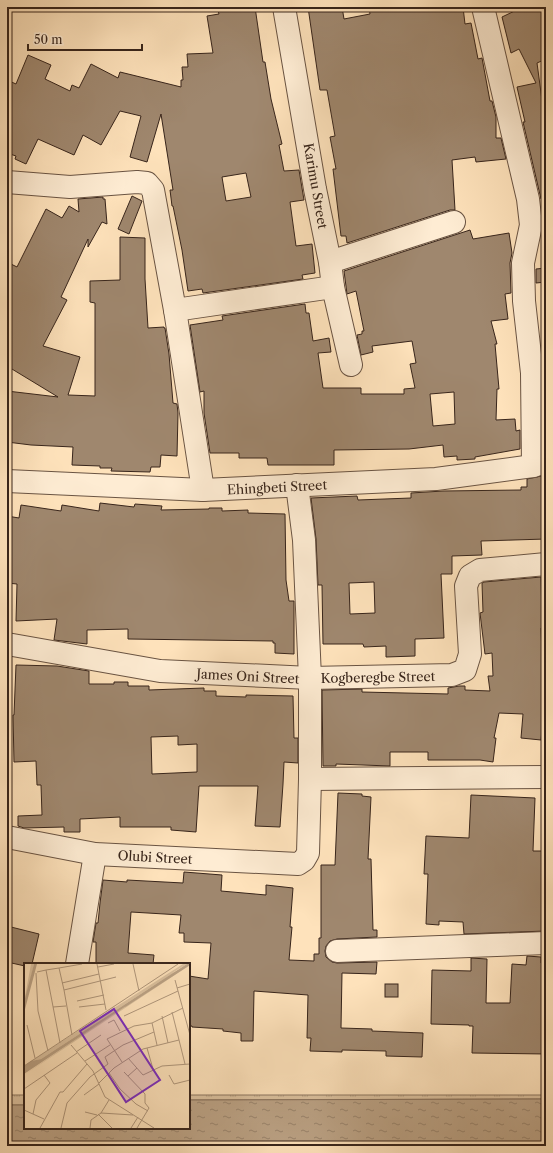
<svg xmlns="http://www.w3.org/2000/svg" width="553" height="1153" viewBox="0 0 553 1153" font-family="'Libre Caslon Text',serif">
  <defs>
    <pattern id="grass-tufts" width="24" height="20" patternUnits="userSpaceOnUse"><rect width="24" height="20" fill="#dcc2a0"/><path d="M3 7l-1-3M5 7V3M7 7l1-3M15 17l-1-3M17 17v-4M19 17l1-3" fill="none" stroke="#bea789"/></pattern>
    <pattern id="water-ripples" width="26" height="14" patternUnits="userSpaceOnUse"><rect width="26" height="14" fill="#bba285"/><path d="M2 4q2-2 4 0t4 0M15 11q2-2 4 0t4 0" fill="none" stroke="#99846c"/></pattern>
  </defs>
  <rect width="100%" height="100%" fill="#fee2bb"/>
  <filter id="stains"><feTurbulence type="fractalNoise" baseFrequency=".005" numOctaves="4"/><feColorMatrix values="0 0 0 0 .2 0 0 0 0 .09 0 0 0 0 .02 0 0 0 .5 -.17"/></filter>
  <radialGradient id="worn" r=".72"><stop offset=".6" stop-color="#630" stop-opacity="0"/><stop offset="1" stop-color="#630" stop-opacity=".3"/></radialGradient>
  <g fill="url(#grass-tufts)" stroke="#8a745e">
    <rect x="7" y="1095" width="18" height="10"/>
    <path d="M189,1095H546V1099L189,1100Z"/>
  </g>
  <path fill="url(#water-ripples)" stroke="#87705b" d="M546,1099V1145L517,1146H7V1105H25V1128H189V1100Z"/>
  <g fill="#9f876e" stroke="#38251b" fill-rule="evenodd">
    <path d="M217,7H255L263,62H265L271,99L282,144L279,145L284,171L299,170L304,200L290,202L296,246L312,244L315,273L302,275L303,279L203,293L202,289L188,291L182,250L173,206H172L170,190H173L161,114L147,162L130,157L141,116L120,111L101,145L83,135L74,155L38,139L26,164L15,159L16,156L7,153V80L16,84L28,55L51,65L45,79L70,91L72,85L79,88L91,64L118,78L120,72L181,87V80H183L182,67H188L187,54L213,53L207,16L219,14ZM246,173L251,197L226,201L222,177Z"/>
    <path d="M308,7H342L344,19L370,14L369,7H418L419,10L442,7H463L465,24L471,23L478,59L482,58L490,101H492L496,117V138H501L506,159L476,162L475,157L452,160L455,210H450L347,243L346,236H341L333,169H336L330,137L335,136L327,90H320Z"/>
    <path d="M523,7H546V59L537,63L545,123H546V198L541,199L523,122H525L517,87L536,83L519,49L511,53L502,17Z"/>
    <path d="M132,196L142,201L129,234L118,229Z"/>
    <path d="M103,197V199H105L107,224L102,222L88,247V239L61,297L67,300L43,346L80,357L68,395L95,396V303L90,302V281L120,280V237L145,238V279L148,328L164,327V328H165L169,354L173,403L177,404L178,413L177,456L161,455L160,467H151L150,472L111,471L112,468H100V466L72,465L73,447L31,445L7,442V391L58,397L7,366V262L17,267L46,209L62,218L69,206L79,212L78,199Z"/>
    <path d="M470,230L473,239L509,233L512,253L510,263L511,293L505,294L508,319L491,321L497,344H495L499,389H497L496,420L515,419L516,431L520,430V449L475,457V459L457,460V456L444,457L443,445L409,449L334,450V465H268L267,458H239V453H210L204,413V391L200,392L190,325L223,320L222,316L305,304L306,313H309L313,341L329,338L331,352L318,353L323,388H361V394H404V389L415,388L410,364L416,363L412,341L372,346L373,352L361,355L357,335L362,334V331H364L356,291L347,294L344,271ZM454,392L455,424L433,426L430,394Z"/>
    <path d="M546,268V282L536,283V269Z"/>
    <path d="M546,475V539L481,541L482,555L452,556V574H441L444,638L415,639V656L386,657V646L364,647L363,644H323L322,585H318L316,539L311,498L357,496L358,500L411,498V493L443,491L521,490V487H527V479ZM374,582L375,613L350,614L349,583Z"/>
    <path d="M100,503L134,507L135,504L162,506L161,510L209,509V508H222V511L248,510V513L285,514L286,580L289,601H294V654L275,653V643H273V641L128,639V629L87,630V644L54,640L57,619L16,621L17,584L7,583V516L19,518L21,505L61,511L62,505L99,511Z"/>
    <path d="M541,577L542,616H546V628H541L542,655H546V691L541,740L521,738L523,714L499,713L494,738H496L493,762L480,760H428V752H390V766L336,764V766H323L322,690L362,689V692L448,694V688L459,686H465V690L490,691L488,676H493L492,653L485,654L480,613L483,612L482,583L484,582Z"/>
    <path d="M16,665L57,666L89,671V684H114V682H128V686H149V690L204,688V691H216V696L246,697V695L293,696L294,738H298V763L284,762L283,784L280,827L255,826L258,786H199L196,832L171,830V827H120V817L80,819V832H64V827L24,828L18,826V816L42,815L41,785H37L36,761L14,762L13,715H14ZM178,736V745L197,744V772L152,774L151,737Z"/>
    <path d="M338,793L362,794V796L371,797L368,859H371L373,930H377V937L337,939L330,941L326,946L325,951L326,957L332,962L337,963L377,962L376,974L342,973L341,1028L372,1029V1031L423,1033L422,1057L386,1056V1051L342,1050V1052L310,1051L311,1038H307L308,995L254,991L253,1041H241V1033L223,1031V1029L192,1027V1026H189V976L208,979L211,943L184,942V933H179L181,915L131,912L128,953L154,955L153,964H96V942H93L96,923H98L100,903L103,880L127,882V880L183,883L184,872L222,875L221,891L266,895V885L293,888L290,927H292L289,960L314,961V954H319V938H321V865H335Z"/>
    <path d="M471,795L535,798L533,851H546V931L464,934L463,922L439,921V925L426,924L428,874H424L426,836L469,838Z"/>
    <path d="M7,926L39,934L32,964H25V966L7,962Z"/>
    <path d="M527,956L541,957V963H546V1054L472,1053L473,1026H469V1025L431,1024L432,970L471,971V958L487,959L486,1003H510L512,964L526,965Z"/>
    <rect x="385" y="984" width="13" height="13"/>
  </g>
  <g fill="none" stroke-linecap="round" stroke-linejoin="round">
    <g stroke="#6a5443" stroke-width="24">
      <g id="minor">
        <path d="M284,7L315,189L330,262L333,287L351,365"/>
        <path d="M483,7L528,199L531,225L523,263L524,301L532,373L533,466"/>
        <path d="M7,182L70,187L137,182L147,183L153,190L175,310L203,490"/>
        <path d="M330,262L454,222"/>
        <path d="M175,310L333,287"/>
        <path d="M7,481L203,490L436,479L533,466L546,462"/>
        <path d="M7,644L160,671L310,678L452,675L465,670L470,654L466,586L470,576L480,570L546,564"/>
        <path d="M310,779L546,777"/>
        <path d="M7,837L95,854L298,864L304,860L308,853L310,779V678L304,540L297,485"/>
        <path d="M337,951L546,943"/>
        <path d="M77,964L95,854"/>
      </g>
    </g>
    <use href="#minor" stroke="#feecd3" stroke-width="22"/>
  </g>
  <g text-anchor="middle" dominant-baseline="central" stroke-width="3" stroke-linejoin="round" paint-order="stroke">
    <g font-size="13" fill="#38251b" stroke="#feecd3">
      <text transform="translate(316 186) rotate(80)">Karimu Street</text>
      <text transform="translate(277 487) rotate(-3)">Ehingbeti Street</text>
      <text transform="translate(248 676) rotate(3)">James Oni Street</text>
      <text transform="translate(378 677) rotate(-1)">Kogberegbe Street</text>
      <text transform="translate(155 857) rotate(3)">Olubi Street</text>
    </g>
  </g>
  <g transform="translate(24 963)">
    <rect width="166" height="166" fill="#fee2bb"/>
    <path d="M7,1H10L5,24L0,39ZM159,1H163L148,10L166,2L0,112L137,18L17,96L7,98Z" fill="#dcc2a0"/>
    <path d="M10,1H13L0,50V39ZM163,1H165L0,111V103L7,98L17,96Z" fill="#bba285"/>
    <path fill="none" stroke="#bba285" stroke-width="2" d="M101,43L166,1"/>
    <path fill="none" stroke="#af967b" stroke-width="1" d="M73,1L82,47M109,1L115,28M74,4L90,1M35,5L58,1M22,7L35,5L40,27M13,9L22,7L36,80M12,10L14,48L24,88M151,17L166,72M38,20L75,11M153,25L166,21M53,38L80,32M29,44L42,43M55,44L81,41M148,49L161,101M100,53L154,28M138,53L144,80M84,60L90,57L96,68M128,60L133,82M3,62L11,95M48,72L40,27L92,14M47,82L69,108L81,134L130,165M123,85L129,106M52,89L77,72M104,95L119,112L138,103L166,101M61,98L86,82M98,99L83,76L110,63L128,60L159,45M0,103L154,1M100,109L121,131V140L125,145L113,165M85,110L96,126L112,141L124,148M145,112L150,121L166,117M104,113L113,105M75,120L90,105L119,86L155,77M0,126L53,90M60,132L75,121M0,147L20,156M61,149L73,152M77,150L109,152M9,151L12,137L26,120L20,112M74,151L88,165M16,165L36,129H39L63,101M37,165L43,140L66,114L84,101L81,94L99,82L130,69M66,165L67,157L77,150L85,137M107,165L114,154"/>
    <path fill="#7b2cbf" fill-opacity="0.15" stroke="#7b2cbf" stroke-width="2" d="M90,46L136,117L102,139L56,68Z"/>
    <rect width="166" height="166" fill="none" stroke="#38251b" stroke-width="2"/>
  </g>
  <rect width="553" height="1153" fill="none" stroke="#fee2bb" stroke-width="24"/>
  <rect x="8" y="8" width="537" height="1137" fill="none" stroke="#38251b" stroke-width="2"/>
  <rect x="12" y="12" width="529" height="1129" fill="none" stroke="#38251b"/>
  <path d="M28 44v6h114v-6" fill="none" stroke="#38251b" stroke-width="2"/>
  <text x="34" y="44" font-size="12" fill="#38251b" stroke="#feecd3" stroke-width="3" paint-order="stroke">50 m</text>
  <rect width="100%" height="100%" filter="url(#stains)"/>
  <rect width="100%" height="100%" fill="url(#worn)"/>
</svg>
